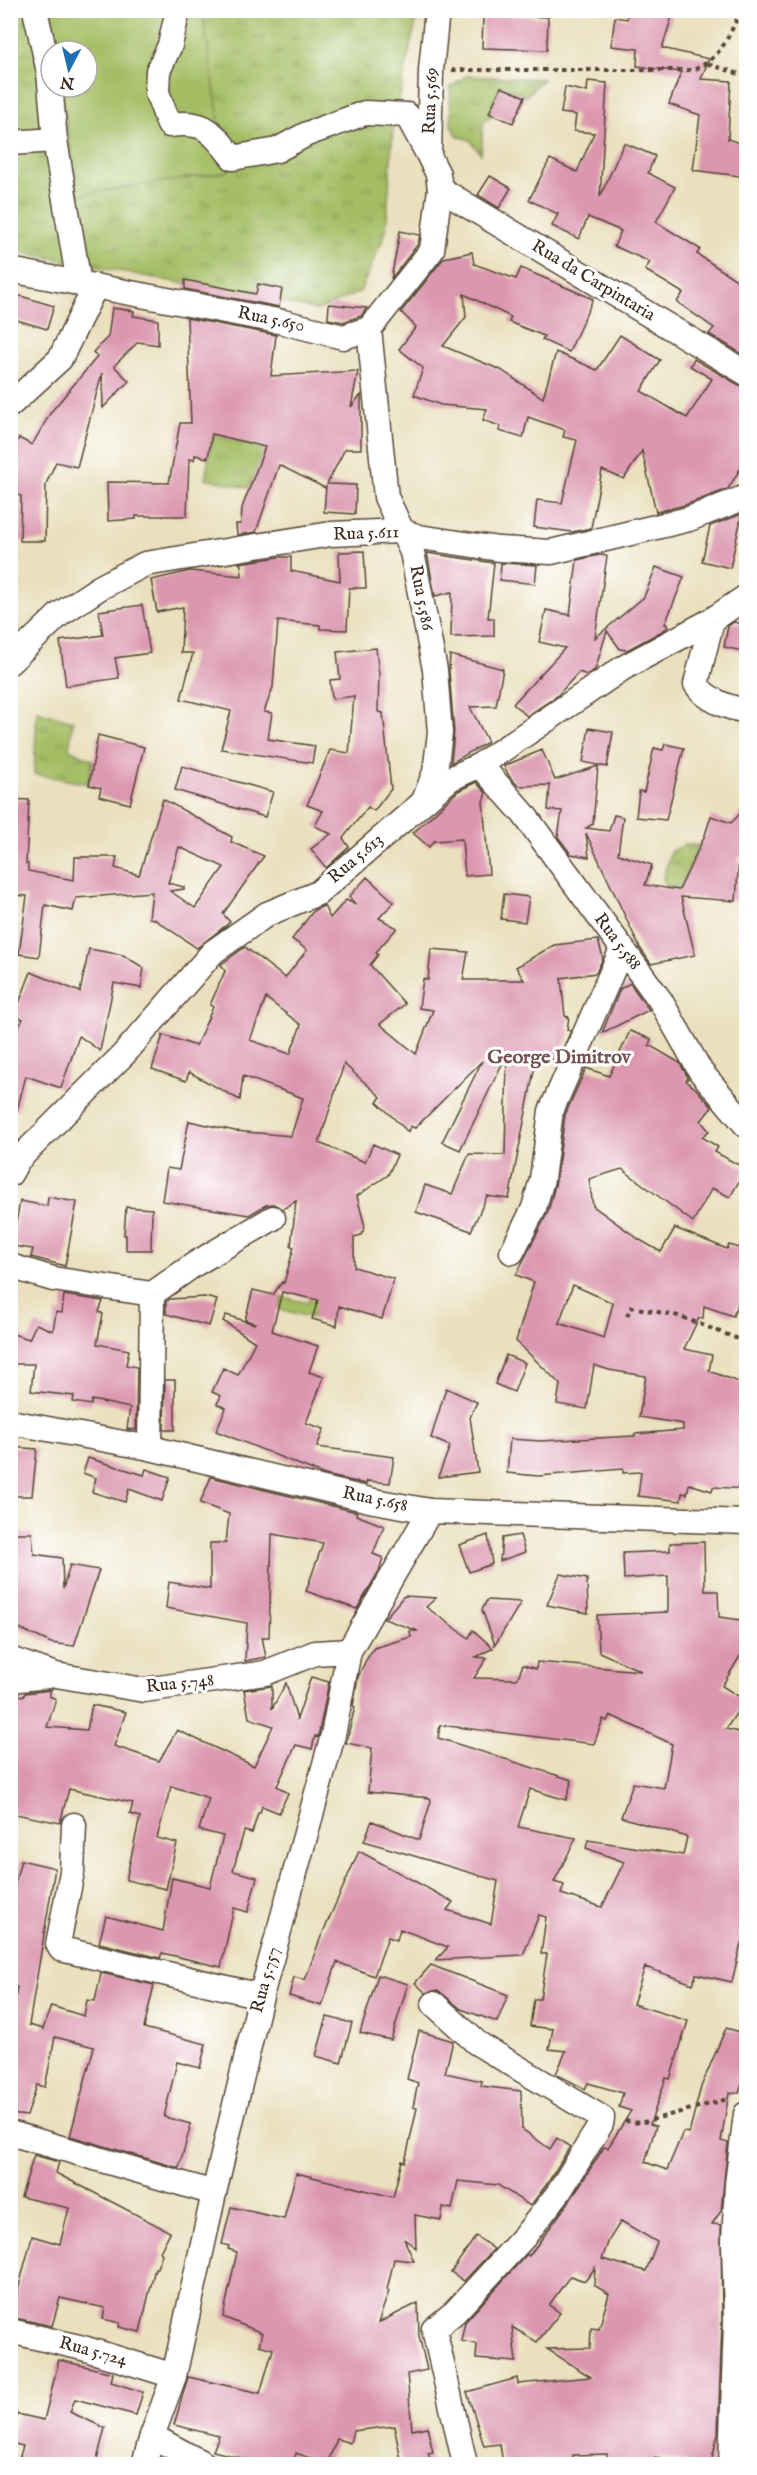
<svg xmlns="http://www.w3.org/2000/svg" width="757" height="2475" viewBox="0 0 757 2475" font-family="'IM FELL English',serif">
  <defs>
    <pattern id="grass-tufts" width="24" height="20" patternUnits="userSpaceOnUse" patternTransform="scale(1.5)"><rect width="24" height="20" fill="#a4bd63"/><path d="M3 7l-1-3M5 7V3M7 7l1-3M15 17l-1-3M17 17v-4M19 17l1-3" fill="none" stroke="#879a51"/></pattern>
  </defs>
  <rect width="100%" height="100%" fill="#fff"/>
  <filter id="ink" filterUnits="userSpaceOnUse"><feTurbulence type="fractalNoise" baseFrequency=".0167" numOctaves="2"/><feDisplacementMap in="SourceGraphic" scale="12" xChannelSelector="R" yChannelSelector="G"/><feConvolveMatrix kernelMatrix="1 2 1 2 8 2 1 2 1" color-interpolation-filters="sRGB"/></filter>
  <filter id="wash" filterUnits="userSpaceOnUse"><feTurbulence type="fractalNoise" baseFrequency=".008" numOctaves="4" result="noise"/><feDisplacementMap in="SourceGraphic" scale="24" xChannelSelector="R" yChannelSelector="G"/><feGaussianBlur stdDeviation="1.35" result="paint"/><feColorMatrix in="noise" values="0 0 0 0 0 0 0 0 0 0 0 0 0 0 0 0 0 1.4 0 .05"/><feComposite in="paint" operator="in"/></filter>
  <g filter="url(#wash)">
    <rect width="100%" height="100%" fill="#eae0be"/>
    <g fill="url(#grass-tufts)" stroke="#707440" stroke-width="1.5" fill-rule="evenodd">
      <path d="M10,11H418L393,128L386,232L360,292L318,310L11,250ZM51,51H87V87H51Z"/>
      <path d="M466,76L543,79L526,96L501,85L489,113L492,115L483,123L481,154L470,140L458,136L451,125L450,88Z"/>
      <path d="M213,435L273,452L252,479L249,488L205,478Z"/>
      <path d="M37,711L73,721L69,749L93,760L88,784L34,774Z"/>
      <path d="M685,845H699L679,889L667,887L663,878L671,851Z"/>
      <path d="M317,1264L324,1321L279,1309L282,1297L308,1303Z"/>
    </g>
    <path fill="#a4bd63" stroke="#707440" stroke-width="1.5" d="M50,11H202L227,172L78,195L61,87H87V51H56Z"/>
    <g id="blocks">
      <g fill="#db97b0" fill-rule="evenodd">
        <path d="M628,10H674L662,48L709,59L701,79L731,81L728,139L747,146V177L693,170L700,115L669,104L681,72L637,66L638,49L611,46L615,17L627,19Z"/>
        <path d="M483,15L548,17L547,50L482,48Z"/>
        <path d="M588,81L607,83L600,197L624,143L655,156L648,173L675,187L656,222L700,249L697,254L747,287V357L709,334L714,328L677,302L683,293L645,270L650,262L614,246L621,231L588,217L579,239L552,226L558,214L529,200L550,159L577,172L594,133L574,131L576,115L561,113L565,87L587,92Z"/>
        <path d="M501,87L525,97L513,123L489,113Z"/>
        <path d="M490,176L511,188L499,208L478,195Z"/>
        <path d="M400,231L420,235L418,244L391,279Z"/>
        <path d="M472,252L474,264L516,279L521,268L593,299L569,352L542,340L544,336L509,322L511,317L464,294L466,317L443,346L501,370L543,398L556,352L597,370L620,335L660,360L641,391L687,418L712,379L690,366L694,359L739,385L747,387V458L728,489L685,505L656,512L642,451L624,479L602,470L591,528L572,532L534,527L537,500L562,503L577,440L563,437L565,430L528,417L523,438L499,431L500,426L483,420L487,409L441,405L414,395L423,368L399,349L416,327L401,312L444,258Z"/>
        <path d="M185,280L256,294L258,284L282,289L279,307L185,289Z"/>
        <path d="M14,294L54,306L47,329L10,318Z"/>
        <path d="M329,304L367,308L361,316L343,322L328,319Z"/>
        <path d="M112,308L134,311L133,316L158,320V345L138,342L114,366L129,381L103,408L102,373L77,467L56,462L46,484L45,541H20L21,496L10,492V454L19,438L32,445L51,412L97,357L93,352L108,337Z"/>
        <path d="M187,318L276,335L271,376L358,371L351,407L361,395V449H345L327,484L356,485L355,514L324,512L326,486L325,488L279,465L256,532L237,535L236,524H241L242,508L265,447L212,434L208,458L195,455L194,460L189,459L187,516H136V519L108,521L107,482L169,483L180,423H191Z"/>
        <path d="M742,514L730,568L702,561L710,526Z"/>
        <path d="M364,551L366,588H349L347,630L320,629V625L278,621L273,687L264,712L272,713L268,739L315,746L312,763L221,749L231,711L181,699L193,653H181L183,607L157,612L151,580L190,571L242,576L241,565L239,563L279,557H291V571L340,581L339,552Z"/>
        <path d="M427,553L494,563L488,618H494V636L451,637L452,592L435,596Z"/>
        <path d="M599,555L607,556L595,638L644,597L656,567L684,577L665,624L668,625L666,629L627,650L620,649L607,631L595,670L587,675L579,672L557,696L527,716L513,704L565,648L539,642L546,610L570,615L577,560Z"/>
        <path d="M501,563L537,565L535,584L500,580Z"/>
        <path d="M142,605L150,653L115,658L119,678L66,686L60,641L103,635L99,611Z"/>
        <path d="M734,622L747,625V652L724,647L728,626Z"/>
        <path d="M376,648L379,675L378,712L383,713L391,789L374,811L368,807L343,838L349,847L326,868L311,849L331,834L315,826L323,811L307,805L330,750L349,753L354,696L332,699L330,680L340,679L337,652Z"/>
        <path d="M450,655L503,669L496,706L470,707L488,742L451,763L454,732L449,671Z"/>
        <path d="M589,728L613,732L607,767L583,762Z"/>
        <path d="M98,735L144,747L130,804L99,796L101,788L89,785Z"/>
        <path d="M665,744L684,748L666,820L636,817L639,791L644,792L654,748L663,750Z"/>
        <path d="M542,750L555,780L598,766L593,824L586,828L609,831L614,815L623,817L618,854L652,865L645,885L679,890L705,835L711,816L731,823L747,807V858L739,856L736,901L681,897L695,955L651,964L640,948L586,833L589,857L571,854L558,837L562,811L548,810L550,785L518,786L509,776L504,766Z"/>
        <path d="M182,766L273,792L265,817L175,790Z"/>
        <path d="M476,782L486,793L483,801L489,874L465,876L462,839L434,841L429,847L413,833L458,791Z"/>
        <path d="M10,799L29,800L26,864H28V871L74,880L75,857H117L115,868L139,875L163,799L232,837L231,842L264,856L223,914L230,922L197,948L154,919L149,918L152,892L76,898L73,911L45,905L39,957L19,954L27,896L10,895ZM179,847L224,867L195,908L170,891L184,889V887L168,883Z"/>
        <path d="M367,877L394,902L379,918L397,928L376,952L378,955L370,965L405,1004L380,1024L416,1054L433,1010L419,1008L423,979L428,980L431,949L468,952L463,980H524L516,967L554,945L598,940L603,958L596,973L561,978L565,1016L569,1017L567,1030L571,1031L557,1061L537,1055L509,1199L487,1196L471,1231L416,1212L425,1185L452,1194L469,1154L505,1155L507,1054L460,1150L442,1142L482,1061L415,1128L410,1126L408,1132L377,1102L381,1097L344,1064L319,1143L365,1162L373,1144L397,1155L388,1175L357,1196L365,1227L361,1235L354,1237V1267L394,1279L382,1319L339,1306L337,1326L312,1319L318,1300L282,1292L272,1331L318,1346L309,1372L324,1377L306,1423L324,1429L317,1447L394,1457L390,1483L367,1481L366,1484L325,1475L216,1431L226,1408L217,1404L221,1396L212,1392L223,1368L238,1375L255,1342L223,1321L226,1315L254,1324L255,1323L245,1320L253,1290L273,1295L282,1282L284,1283L294,1247L291,1246L296,1201L283,1209L273,1204L266,1205L249,1215L162,1201L167,1168L179,1170L189,1121L235,1131L291,1136L303,1098L243,1076L240,1100L189,1072L186,1081L152,1069L163,1035L196,1046L213,1007L210,1005L225,971L221,965L223,963L245,947L285,978L307,950L292,939L314,910L324,906L330,918L346,900L356,905L349,897ZM266,998L301,1025L290,1054L250,1040Z"/>
        <path d="M504,894L529,897L525,922L501,919Z"/>
        <path d="M89,949L123,955L144,968L141,988L114,983L100,1051L79,1036L61,1088L26,1076L17,1110H10V1044L23,1019L14,1016L31,972L80,992Z"/>
        <path d="M630,983L649,1010L602,1033L620,989Z"/>
        <path d="M630,1031L651,1039L649,1045L680,1063L688,1078L686,1081L696,1089L712,1107L701,1121L709,1131L702,1137L718,1147L715,1152L746,1169L730,1197L712,1188L693,1222L622,1169L589,1179L593,1206L640,1240L661,1252L675,1228L727,1249L729,1245L747,1250V1307L738,1304L733,1316L704,1306L703,1318H699L684,1349L712,1355L709,1371L747,1385V1489L713,1487L712,1491L689,1484L687,1494L682,1493L681,1501L638,1496L641,1472L623,1473V1469L538,1476L507,1473L510,1439L541,1441L635,1436V1434L683,1430V1424L639,1417L646,1376L609,1370L594,1365L587,1409L557,1404L560,1384L516,1341L534,1282L516,1275L548,1212L556,1181L565,1115L586,1068L609,1076ZM573,1285L613,1303L604,1338L559,1323Z"/>
        <path d="M48,1197L77,1202L65,1266L31,1257L33,1249L12,1246L20,1201L47,1206Z"/>
        <path d="M126,1207L152,1209L151,1250H126V1235H124Z"/>
        <path d="M64,1295L103,1301L99,1312L103,1314L97,1344L129,1350L126,1365L137,1367L136,1430L127,1429L130,1408L92,1400L91,1405L73,1402L74,1396L31,1391L34,1364H10V1333L29,1339L36,1324L53,1331L56,1312L62,1313Z"/>
        <path d="M205,1297L217,1300L209,1326L166,1314V1302L170,1299Z"/>
        <path d="M506,1355L525,1363L514,1392L495,1384Z"/>
        <path d="M165,1380H175V1430H164Z"/>
        <path d="M446,1388L477,1402L470,1417L478,1472L438,1477L450,1446L431,1438Z"/>
        <path d="M10,1447L37,1449L32,1496H10Z"/>
        <path d="M88,1458L144,1475L146,1469L170,1477L162,1501L129,1489L125,1502L92,1492L96,1478L83,1473Z"/>
        <path d="M211,1477L357,1512L356,1515L384,1526L373,1554L383,1558L379,1571L357,1609L306,1591L323,1543L272,1534L269,1637H262L266,1657L245,1661L247,1623L166,1608L169,1582L210,1589V1543H226L229,1514L200,1503Z"/>
        <path d="M10,1533H32L34,1554L62,1558L63,1589L70,1565L99,1570L74,1646L51,1643L10,1624Z"/>
        <path d="M488,1535L492,1564L469,1572L459,1545Z"/>
        <path d="M520,1535L525,1552L500,1561L502,1538Z"/>
        <path d="M704,1542L705,1591H718L719,1617L747,1621L744,1656H740L722,1686L745,1700L726,1729L747,1734V1944L741,1943L732,1982L696,1974L693,1984L645,1967L633,2004L688,2021L670,2079L666,2078L650,2124L656,2126L645,2162L667,2170L683,2132L689,2133L701,2087L726,2028L747,2034V2070L739,2093H729L721,2141L728,2143L721,2211L712,2224L721,2225L722,2322L718,2433L711,2464H695L655,2457L654,2464H608L607,2454L573,2455V2464H551V2459L503,2464L500,2444L484,2446L467,2392L517,2378L518,2384L591,2377L547,2349L590,2348L591,2328L599,2329L609,2294L594,2285L595,2268L585,2281L570,2276L549,2305L560,2313L537,2342L512,2327L516,2362L476,2359L477,2344L461,2341L465,2322L527,2254L529,2256L571,2199L604,2147L608,2148L631,2111L619,2107L623,2093L588,2083L585,2089L556,2074L566,2051L549,2049L553,2029L530,2026L534,1999H540L547,1954H541L546,1917L539,1915L523,1955L436,1960L448,1947L400,1929L397,1940L388,1937L374,1976L337,1962L322,2006L289,1996L294,1977L305,1980L320,1939L359,1851L453,1902L447,1910L491,1924L498,1881L364,1841L372,1821L419,1840L431,1801L430,1798L368,1792L372,1748L346,1743L355,1707L353,1706L358,1677L366,1660L374,1648L411,1637L410,1631H418L384,1619L404,1596L436,1598L426,1607L469,1638L473,1630L493,1648L476,1657L487,1658L474,1678L517,1679L523,1665L536,1669L537,1662L641,1671L599,1652L597,1615L668,1612V1576L624,1579L623,1553L670,1551V1543ZM610,1715L672,1744L664,1788L633,1783L621,1817L687,1837L683,1855L588,1840L586,1848L624,1862L602,1907L561,1894L564,1885L554,1882L576,1838L518,1827L530,1789L566,1800L572,1780L438,1738L440,1725L594,1744L603,1719L607,1721ZM621,2221L657,2242L646,2271L602,2259L609,2240Z"/>
        <path d="M560,1574L587,1579L588,1613L547,1605Z"/>
        <path d="M487,1600L521,1602L495,1645L482,1610Z"/>
        <path d="M311,1677L329,1682L318,1737L315,1736L312,1749L296,1745L277,1786L288,1793L279,1813L262,1806L260,1813H258L252,1833L244,1831L233,1871L257,1877L248,1912L234,1908L221,1967L162,1953L160,1958L99,1943L106,1916L163,1931L172,1878L210,1887L223,1836L199,1830L209,1798L171,1786L157,1838L177,1843L166,1889L126,1880L140,1817L130,1814L133,1803L69,1789L60,1823L10,1813V1694L24,1696L25,1693L51,1690L49,1696L56,1699L47,1727L87,1730L92,1705L126,1712L114,1746L159,1761L177,1730L254,1766L273,1726L249,1718L244,1690L272,1686V1709L286,1683L297,1719Z"/>
        <path d="M21,1860L55,1868L29,2025L43,2029L51,2006L84,2016L87,2000L95,2001L101,1973L154,1985L144,2028L206,2044L200,2068L177,2062L164,2117L191,2124L179,2168L70,2136L94,2047L55,2037L45,2087L37,2085L27,2116L10,2114V2038L17,1987L10,1985V1901Z"/>
        <path d="M431,1965L508,1995L497,2022L461,2009L438,1990L426,1993L415,1983Z"/>
        <path d="M378,1975L408,1984L391,2040L360,2033Z"/>
        <path d="M327,2017L352,2023L341,2063L316,2056Z"/>
        <path d="M419,2031L453,2041L445,2073L482,2081L481,2086L521,2091L522,2129L550,2149L557,2138L570,2147L547,2184L530,2206L498,2185L458,2181L452,2209L443,2207L441,2220L415,2215L416,2248L404,2239L414,2261L394,2259L387,2290L389,2291L378,2323L418,2303L419,2336L427,2370L407,2374L410,2407L412,2430L427,2427L433,2452L428,2453L432,2464H402L394,2426L353,2431L350,2443L337,2439L327,2464L296,2453L293,2464L282,2461L281,2464H266L213,2451L219,2436L174,2425L188,2377L260,2393L273,2349L259,2345L262,2333L223,2317L237,2252L228,2249L229,2246L222,2244L231,2207L284,2219L296,2173L393,2197L402,2161L405,2162L417,2108L413,2107L418,2083L407,2079Z"/>
        <path d="M34,2155L59,2162L56,2173L170,2232L160,2252L162,2254L157,2268H155L140,2332L119,2327L120,2323L103,2319L105,2308L60,2298L52,2326L11,2317L32,2236L60,2244L69,2208L21,2197Z"/>
        <path d="M476,2236L494,2249L464,2281L451,2272Z"/>
        <path d="M59,2360L113,2373L111,2382L143,2392L136,2415L75,2399L70,2412L105,2428L96,2464H38L19,2459L23,2446L11,2443L17,2414L44,2420Z"/>
      </g>
    </g>
  </g>
  <g filter="url(#ink)">
    <use href="#blocks" fill-opacity="0" stroke="#554536" stroke-width="1.5"/>
    <g fill="none" stroke-linecap="round" stroke-linejoin="round">
      <g stroke="#554536" stroke-width="27">
        <g id="street">
          <path d="M35,10L49,72L55,140L79,284"/>
          <path d="M178,10L170,45L158,71L157,92L169,125C206,120 211,131 233,158L277,150L307,134L365,113L407,115L428,154"/>
          <path d="M10,143L55,140"/>
          <path d="M440,189L746,373"/>
          <path d="M10,270L283,322L343,337L369,329L432,250L440,189L438,174L429,156L431,70L437,10"/>
          <path d="M369,329L386,497L412,552L435,670L440,733L435,772L425,798"/>
          <path d="M10,405L60,359L95,287"/>
          <path d="M712,620L696,684C705,699 729,709 746,710"/>
          <path d="M10,662L60,614L99,588L145,564L331,534L401,531L419,537L499,549L551,552L689,519L746,497"/>
          <path d="M480,765L523,813L660,1000L701,1072L746,1125"/>
          <path d="M10,1174L18,1160L124,1054L213,952L267,914L318,893L450,779L480,765L623,668L712,620L746,597"/>
          <path d="M512,1252L534,1208L542,1179L551,1111L622,949"/>
          <path d="M10,1266L53,1279L152,1294L195,1264L273,1218"/>
          <path d="M10,1422L150,1448L374,1501L430,1511L746,1522"/>
          <path d="M150,1448L152,1294"/>
          <path d="M10,1659L56,1675L144,1690L265,1673L315,1653L349,1651"/>
          <path d="M10,1680L48,1676"/>
          <path d="M74,1825L72,1872L58,1944L61,1949L261,1996"/>
          <path d="M434,2004L477,2043L602,2118L601,2124L559,2192L524,2237L455,2312L434,2329L465,2464"/>
          <path d="M10,2133L214,2193"/>
          <path d="M10,2331L83,2348L174,2376"/>
          <path d="M152,2436L204,2464"/>
          <path d="M144,2464L152,2436L174,2376L214,2193L261,1996L333,1735L349,1651L430,1511"/>
          <path d="M731,2464L736,2322L734,2241L737,2184L746,2114"/>
        </g>
      </g>
      <g stroke="#554536" stroke-width="4" stroke-dasharray="4.5 4.5" stroke-linecap="butt">
        <path d="M708,64L746,76"/>
        <path d="M452,70H693C722,58 728,37 741,10"/>
        <path d="M627,1316L631,1307L679,1316L746,1342"/>
        <path d="M625,2121L640,2123L728,2099"/>
      </g>
      <use href="#street" stroke="#fff" stroke-width="24"/>
    </g>
  </g>
  <g text-anchor="middle" dominant-baseline="central" stroke-width="6" stroke-linejoin="round" paint-order="stroke">
    <g font-size="18" fill="#3b2a1e" stroke="#fff">
      <text transform="translate(431 101) rotate(-88)">Rua 5.569</text>
      <text transform="translate(593 281) rotate(31)">Rua da Carpintaria</text>
      <text transform="translate(271 320) rotate(12)">Rua 5.650</text>
      <text transform="translate(366 534) rotate(-2)">Rua 5.611</text>
      <text transform="translate(421 598) rotate(79)">Rua 5.586</text>
      <text transform="translate(356 859) rotate(-41)">Rua 5.613</text>
      <text transform="translate(617 942) rotate(53)">Rua 5.588</text>
      <text transform="translate(375 1500) rotate(12)">Rua 5.658</text>
      <text transform="translate(180 1684) rotate(-6)">Rua 5.748</text>
      <text transform="translate(266 1980) rotate(-75)">Rua 5.757</text>
      <text transform="translate(93 2352) rotate(15)">Rua 5.724</text>
    </g>
    <g font-size="20" font-weight="bold" fill="#735051" stroke="#fff">
      <text x="559" y="1057">George Dimitrov</text>
    </g>
  </g>
  <rect width="757" height="2475" fill="none" stroke="#fff" stroke-width="36"/>
  <g transform="translate(69 69) rotate(187)"><circle r="28" fill="#ffffff" stroke="#b1aaa5" stroke-width="1.5"/>
  <path d="M0-4.5L10 22L0 15L-10 22Z" fill="#1f6fb2"/>
  <text y="-9" font-size="16" font-weight="bold" text-anchor="middle" fill="#3b2a1e">N</text>
  </g>
</svg>
